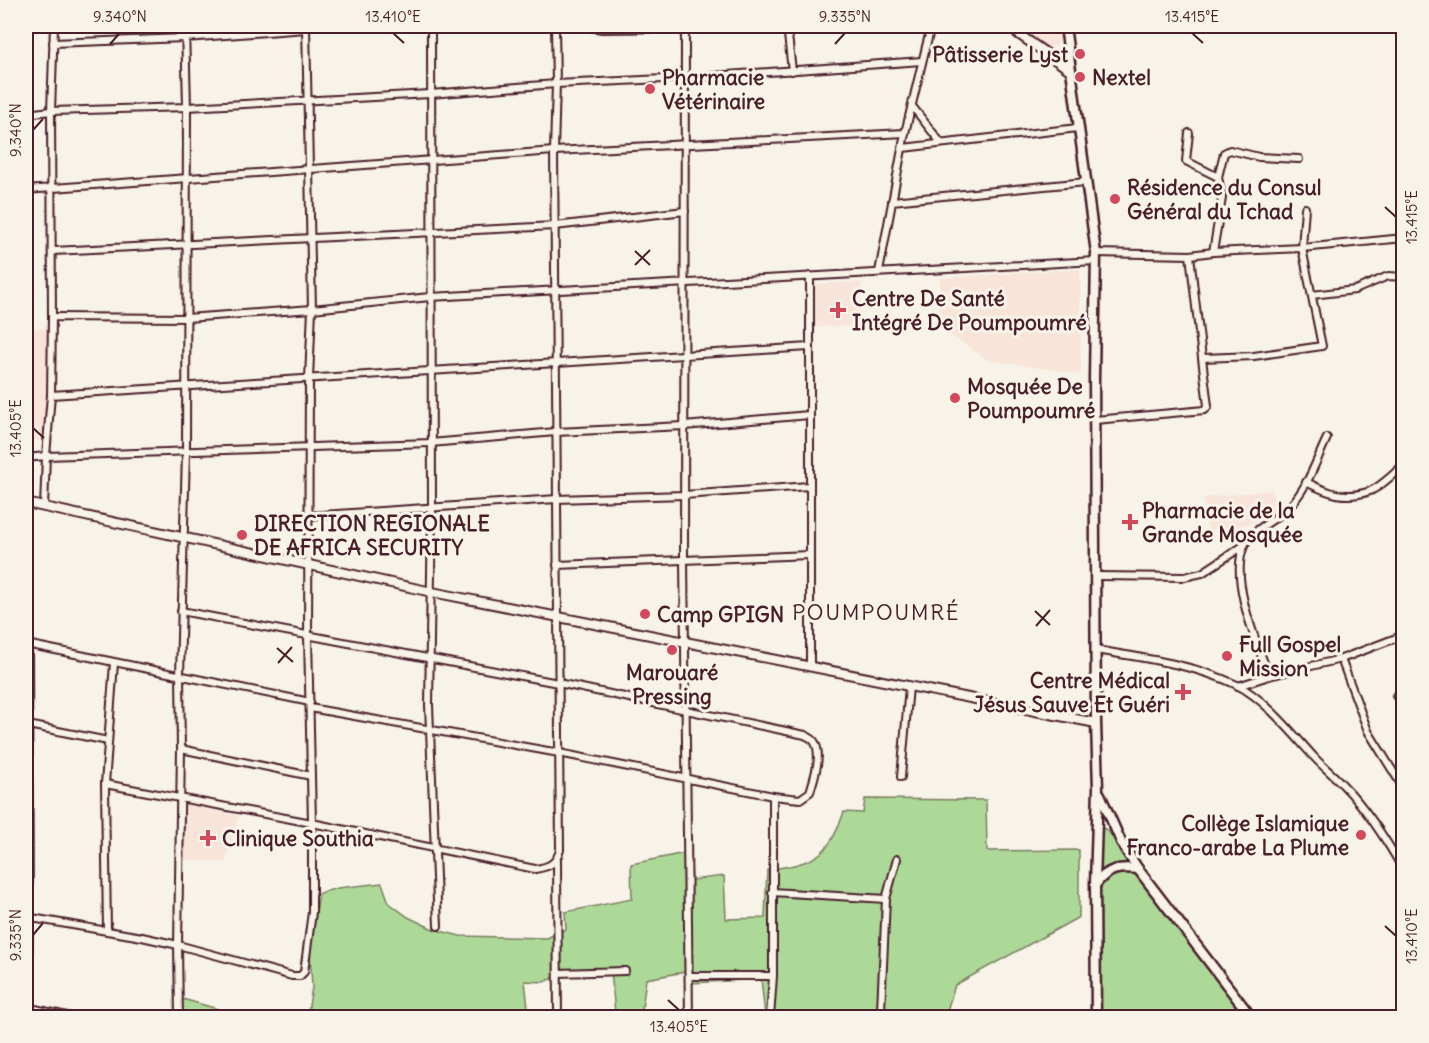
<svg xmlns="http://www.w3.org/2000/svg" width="1429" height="1043" viewBox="0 0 1429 1043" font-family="Delius,sans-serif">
  <rect width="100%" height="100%" fill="#f7f3e8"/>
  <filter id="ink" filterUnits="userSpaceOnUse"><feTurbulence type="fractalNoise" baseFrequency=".0167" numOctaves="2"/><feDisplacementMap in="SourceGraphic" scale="12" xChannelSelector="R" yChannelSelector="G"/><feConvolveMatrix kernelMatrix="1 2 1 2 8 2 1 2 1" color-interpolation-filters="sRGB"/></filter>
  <g filter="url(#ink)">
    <g fill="#f8e4d8">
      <path d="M1013,26H1060L1061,40L1055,46L1046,48Z"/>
      <path d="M1080,269L1081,374L988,360L937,326L940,278Z"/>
      <path d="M861,282V326L816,327V284Z"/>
      <path d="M49,328L44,441L26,440V329Z"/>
      <path d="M1272,490L1278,512L1247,524L1208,531L1203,498Z"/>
      <path d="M184,804L239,816L225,862L184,860Z"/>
    </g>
    <g fill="#acd997" stroke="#7b7c61" stroke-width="1.5">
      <path d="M865,799L986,800L987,851L1079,850V917L955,985L945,1017L843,1018V1015H765L761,979L691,983L690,971L646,979L642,1009L644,1017H574L615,1013L611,971L556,977L544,982L525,981L529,1017L307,1018L312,987L310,953L319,893L338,888L382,883L389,903L408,917L433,929L460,936L547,938L566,929L565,912L632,899L631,864L690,852L692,880L724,876L726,919L765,918L767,870C814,862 827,860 844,812L863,813Z"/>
      <path d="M1103,828L1108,831L1244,1017H1101L1098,833Z"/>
      <path d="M179,998L246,1017H179Z"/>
    </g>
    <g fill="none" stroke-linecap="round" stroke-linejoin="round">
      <g stroke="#4a1f2b" stroke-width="10">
        <g id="minor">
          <path d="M306,26L312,309L309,379L308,636L312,823L535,869C549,867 556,864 560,850L554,151L556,84L555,26"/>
          <path d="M431,26L432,508L429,705L438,926"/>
          <path d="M584,26L602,29L685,28"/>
          <path d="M685,26L684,559L689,1018"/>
          <path d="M787,26L792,71"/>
          <path d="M53,43L185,38L306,29"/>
          <path d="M912,106L941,143"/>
          <path d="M26,114L51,111L187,107L430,94L556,84L686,78L922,61"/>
          <path d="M1189,133L1186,161L1218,177"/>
          <path d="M903,148L1078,128"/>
          <path d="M26,190L554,151L905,133"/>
          <path d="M892,201L1086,182"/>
          <path d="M53,251L555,226L685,211"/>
          <path d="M1213,252L1222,198L1218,177L1224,153L1230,150L1259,157L1299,159"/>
          <path d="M1096,253L1190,255L1213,252L1302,248L1305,208"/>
          <path d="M1190,255L1202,358L1254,356L1322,346L1302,248L1404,238"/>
          <path d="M879,272L905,133L931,26"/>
          <path d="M1312,295L1355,290L1388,276L1404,277"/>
          <path d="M52,317L51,111L54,26"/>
          <path d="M51,395L809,347"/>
          <path d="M1095,420L1205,410L1208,406L1202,358"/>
          <path d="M26,458L46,456L430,443L556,432L684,426L809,415"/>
          <path d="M1306,482C1328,493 1345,500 1370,491C1381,487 1394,473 1404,465"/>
          <path d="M44,507L46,456L51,395L52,317L186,318L312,309L430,297L1096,261"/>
          <path d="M308,516L557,499L684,495L809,486"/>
          <path d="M557,565L809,555"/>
          <path d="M1097,576L1184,577L1202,573L1243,546"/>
          <path d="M181,611L558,683L805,735C808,737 812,738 814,741C823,754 814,778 810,792L800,799L773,796L559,753L310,708"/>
          <path d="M26,644L310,702"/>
          <path d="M1096,650C1144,658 1192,664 1237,685C1265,699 1293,734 1314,757C1323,767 1334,775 1343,785C1367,809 1387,841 1404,871"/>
          <path d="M1341,659L1368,731L1404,789"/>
          <path d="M810,667V276"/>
          <path d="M1269,676C1257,643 1229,580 1244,546C1252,528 1276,521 1289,507C1307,489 1316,461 1327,438"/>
          <path d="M1238,686L1269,676L1341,659L1404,635"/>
          <path d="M1396,696L1404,690"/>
          <path d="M28,725L108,741"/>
          <path d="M181,749L311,776"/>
          <path d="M901,777L909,687"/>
          <path d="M105,784L312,823V912L304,972L300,976H292L178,945L179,1018"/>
          <path d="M557,860L558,1018"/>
          <path d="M772,892L886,899"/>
          <path d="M26,917L142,937L178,945L181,749L180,675L186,452L187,107L185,26"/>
          <path d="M107,931L105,784L114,663"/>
          <path d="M558,973L625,971"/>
          <path d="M689,976H773"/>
          <path d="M26,1007L76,1018"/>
          <path d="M27,1018L29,918L28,644"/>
          <path d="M770,1018L773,976V796"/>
          <path d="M879,1018L881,1010L886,899L897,859"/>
        </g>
      </g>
      <g stroke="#4a1f2b" stroke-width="12">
        <g id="tertiary">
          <path d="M1007,26L1070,70"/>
          <path d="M26,503L432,592L1096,723"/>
        </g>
      </g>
      <g stroke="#4a1f2b" stroke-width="13">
        <g id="secondary">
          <path d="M1065,26L1096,253L1094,378L1096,723L1098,788L1095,884L1096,1018"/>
          <path d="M1100,794L1122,844L1138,869L1252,1018"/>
          <path d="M1096,884C1108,868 1119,867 1138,869"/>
        </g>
      </g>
      <use href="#minor" stroke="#f7f3e8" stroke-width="6"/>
      <use href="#tertiary" stroke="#f7f3e8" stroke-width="8"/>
      <use href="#secondary" stroke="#f7f3e8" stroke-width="8"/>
    </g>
  </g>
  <path fill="none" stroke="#4a1f2b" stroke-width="2" d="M393,33L404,43M1192,33L1203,43M110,44L120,33M835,44L845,33M33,130L43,119M1385,207L1396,217M635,251L650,265M635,265L650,250M33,428L44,438M1035,611L1050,625M1036,626L1050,610M277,648L293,662M278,663L292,647M1385,926L1396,936M33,935L43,923M668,1000L679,1010"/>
  <g fill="#d1495b" stroke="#f7f3e8" stroke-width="2">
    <circle cx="1080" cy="54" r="6"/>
    <circle cx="1080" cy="77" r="6"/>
    <circle cx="650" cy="89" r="6"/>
    <circle cx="1115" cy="199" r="6"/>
    <path d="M835 301h6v6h6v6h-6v6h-6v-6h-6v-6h6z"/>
    <circle cx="955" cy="398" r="6"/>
    <path d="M1127 513h6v6h6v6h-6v6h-6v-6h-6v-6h6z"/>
    <circle cx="242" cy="535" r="6"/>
    <circle cx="645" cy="614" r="6"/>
    <circle cx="672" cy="650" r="6"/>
    <circle cx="1227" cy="656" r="6"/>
    <path d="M1180 683h6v6h6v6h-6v6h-6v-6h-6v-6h6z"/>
    <circle cx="1361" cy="835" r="6"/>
    <path d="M205 829h6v6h6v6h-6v6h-6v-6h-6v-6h6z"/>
  </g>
  <g text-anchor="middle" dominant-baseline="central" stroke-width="6" stroke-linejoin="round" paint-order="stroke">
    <g font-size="21" font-weight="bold" fill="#4a1f2b" stroke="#f7f3e8" text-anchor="start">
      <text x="1068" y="54" text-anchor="end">Pâtisserie Lyst</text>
      <text x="662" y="77">Pharmacie<tspan x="662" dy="24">Vétérinaire</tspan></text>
      <text x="1092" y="77">Nextel</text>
      <text x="1127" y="187">Résidence du Consul<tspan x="1127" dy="24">Général du Tchad</tspan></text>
      <text x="852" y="298">Centre De Santé<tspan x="852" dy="24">Intégré De Poumpoumré</tspan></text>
      <text x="967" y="386">Mosquée De<tspan x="967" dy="24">Poumpoumré</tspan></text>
      <text x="1142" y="510">Pharmacie de la<tspan x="1142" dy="24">Grande Mosquée</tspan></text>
      <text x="254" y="523">DIRECTION REGIONALE<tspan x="254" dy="24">DE AFRICA SECURITY</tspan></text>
      <text x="657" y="614">Camp GPIGN</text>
      <text x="1239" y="644">Full Gospel<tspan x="1239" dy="24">Mission</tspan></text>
      <text x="672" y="672" text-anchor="middle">Marouaré<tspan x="672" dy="24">Pressing</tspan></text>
      <text x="1170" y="680" text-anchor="end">Centre Médical<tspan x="1170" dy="24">Jésus Sauve Et Guéri</tspan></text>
      <text x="1349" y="823" text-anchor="end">Collège Islamique<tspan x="1349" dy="24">Franco-arabe La Plume</tspan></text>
      <text x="222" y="838">Clinique Southia</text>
    </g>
    <g font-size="22" letter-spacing="1.5" fill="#4a1f2b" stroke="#f7f3e8">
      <text x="876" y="612">POUMPOUMRÉ</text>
    </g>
  </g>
  <rect width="1429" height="1043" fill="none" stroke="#f7f3e8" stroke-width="66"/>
  <rect x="33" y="33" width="1363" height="977" fill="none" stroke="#4a1f2b" stroke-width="2"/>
  <g font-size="15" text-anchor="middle" fill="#4a1f2b">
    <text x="120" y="22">9.340°N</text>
    <text x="393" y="22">13.410°E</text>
    <text x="845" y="22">9.335°N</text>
    <text x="1192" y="22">13.415°E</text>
    <text transform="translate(16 130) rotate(-90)" y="5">9.340°N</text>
    <text transform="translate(1412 217) rotate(-90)" y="5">13.415°E</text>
    <text transform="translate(16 428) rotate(-90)" y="5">13.405°E</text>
    <text transform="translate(16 935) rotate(-90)" y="5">9.335°N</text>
    <text transform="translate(1412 936) rotate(-90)" y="5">13.410°E</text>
    <text x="679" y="1032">13.405°E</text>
  </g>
</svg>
